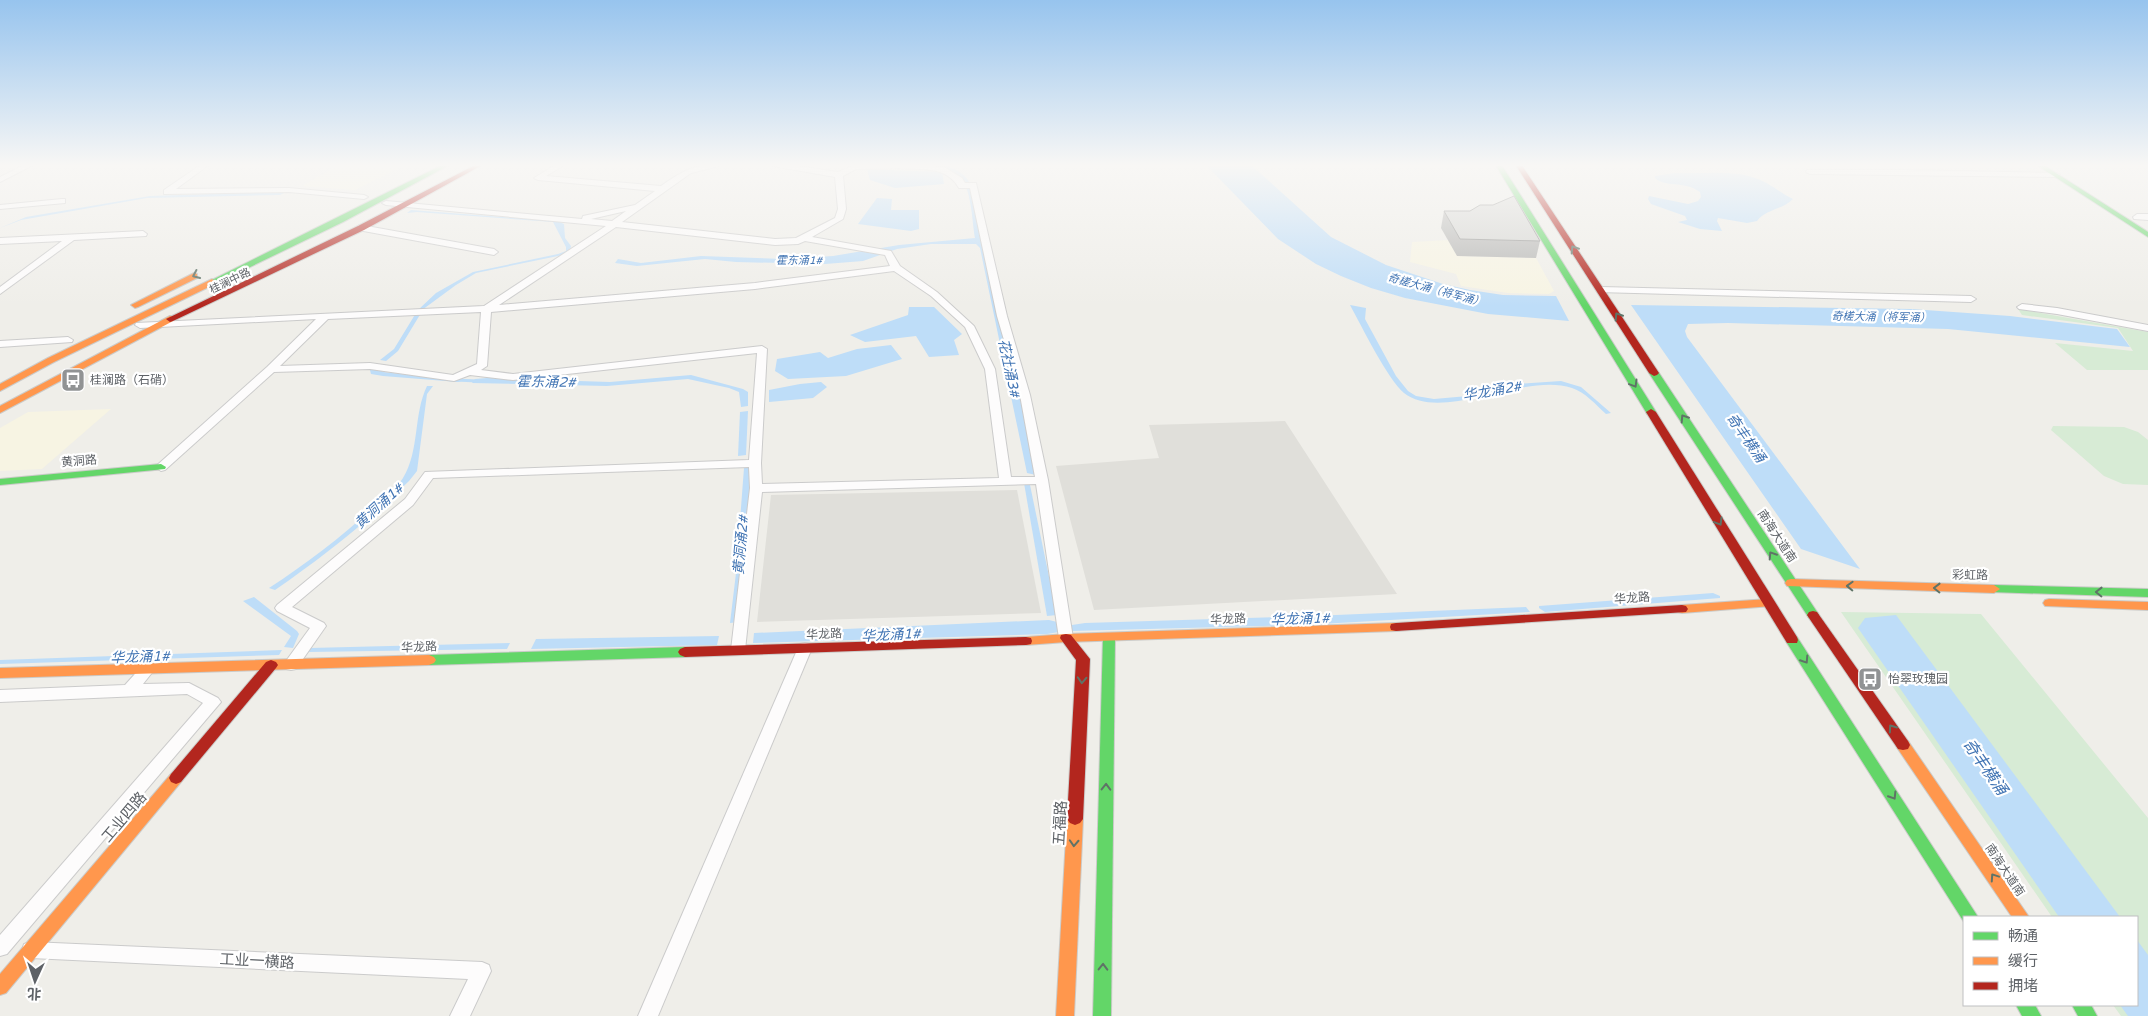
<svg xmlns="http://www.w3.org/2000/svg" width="2148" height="1016" viewBox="0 0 2148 1016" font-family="'Varela Round','Noto Sans SC',sans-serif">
  <rect width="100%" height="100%" fill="#efeee9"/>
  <g fill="#f7f4e3">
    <path d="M315,164H407L355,190L302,186L337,166Z"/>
    <path d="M1448,240L1457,256L1536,258L1554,291L1549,294L1508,293L1461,286L1456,274L1410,262L1412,242Z"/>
    <path d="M111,409L42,469L0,471V428L28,412Z"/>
  </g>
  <g fill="#e0dfda">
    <path d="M1285,421L1397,594L1094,610L1056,466L1159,458L1149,425Z"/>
    <path d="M1017,490L1041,613L757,622L771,495Z"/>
  </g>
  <g fill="#d7ebd5">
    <path d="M2018,309L2148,332V370H2087L2055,343L2133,351L2118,328L2022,315Z"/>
    <path d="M2053,426L2124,427L2138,432L2148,440V485L2123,484L2104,476L2051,430Z"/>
    <path d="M1841,612L1981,614L2148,818V1016H2121L2113,1005H2137V917H2052Z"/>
  </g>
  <g fill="#beddf8">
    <path d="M828,164L944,165C972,174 971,185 979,211L1037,472L1036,475L1027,473L980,248L976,244H931L897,249L863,261L825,264L736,262L705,259L637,266L615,263L618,259L641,263L701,256L786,259L833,256L899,245L975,238C972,221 972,196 963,181C948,156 856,167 828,164Z"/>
    <path d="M1205,164H1250L1331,237L1386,265L1443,284L1470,290L1503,295L1556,296L1569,321L1488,314L1405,298L1371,288L1341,276L1316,264L1278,239Z"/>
    <path d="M867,169L942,172L944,184L895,188L870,180Z"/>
    <path d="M1676,173C1700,174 1728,170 1752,177C1767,181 1779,192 1793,199C1782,210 1766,209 1757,221L1747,223L1718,218L1717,221L1722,231L1700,229L1678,222L1687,220L1685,216L1651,204L1648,199L1649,196L1688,204L1698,201L1701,197L1700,192C1683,180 1666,188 1655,178V176Z"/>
    <path d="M241,193H284L280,195L147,198L21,220L0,228L26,217L150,196Z"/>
    <path d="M877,198L892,199L891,210H919V229L911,231L858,224Z"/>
    <path d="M411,210L557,221L564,224L565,238L571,246C570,254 564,254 558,256L476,273L456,285L422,310H418L436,293L473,272L558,254L566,251V247L553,222L417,212L407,213Z"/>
    <path d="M1350,305L1366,308L1365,319L1396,376L1408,391L1416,396L1434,399L1468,396L1515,384L1561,381L1581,387L1611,413L1606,414C1596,405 1585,392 1572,388C1523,372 1443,423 1404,393C1388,380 1361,325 1350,305Z"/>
    <path d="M1631,305L1911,309L2010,316L2117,329L2130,347L1948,329L1728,323L1688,324L1685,331L1687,337L1860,569L1801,549Z"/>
    <path d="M909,307H934L962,334L954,340L959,355L929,357L916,336L865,342L850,335L908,315Z"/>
    <path d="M416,313H421L398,351L386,361L380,360L394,349Z"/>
    <path d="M891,345L902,359L846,376L788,379L775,371L777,359L820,352L828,358L857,349Z"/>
    <path d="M378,369L383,372L462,381L458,382L383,376L371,374L370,370Z"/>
    <path d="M691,375L743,389L748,392V406L741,407L739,392L729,388L688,379L607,386L472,383L475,379L487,378L610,382Z"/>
    <path d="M821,382L827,387L813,398L769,402V390L800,384Z"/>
    <path d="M427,386H433L427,394L417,471L409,481C368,521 323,557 275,590L269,588C306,564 340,538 373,508C383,499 396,490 403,478C420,450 413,415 427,386Z"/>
    <path d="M748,411L746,455L738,456L740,412Z"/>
    <path d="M744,468H752L738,622L730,623L736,573Z"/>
    <path d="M1024,483L1030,485L1057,615L1047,616Z"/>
    <path d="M1713,593L1720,596V598L1545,612L1539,608V606Z"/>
    <path d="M254,597L297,631L299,634L293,648L284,647L291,636L243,601Z"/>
    <path d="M1526,607L1530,612L1303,625L1072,631V625L1085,623L1312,616Z"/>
    <path d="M1896,615L2120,917H2059L1858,628L1865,618Z"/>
    <path d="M1049,620L1057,622L1059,632L1047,634L753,643L754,633Z"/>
    <path d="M719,636L717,645L531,649L536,639Z"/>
    <path d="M510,643L507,649L309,652L310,648Z"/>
    <path d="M282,650L279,655L0,664V660Z"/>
    <path d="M2137,940L2148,955V1016H2128L2120,1005H2137Z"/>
  </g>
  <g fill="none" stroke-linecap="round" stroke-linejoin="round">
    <path stroke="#beddf8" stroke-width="3" d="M456,380L477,381"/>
    <g stroke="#cbcbcb" stroke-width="2">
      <g id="street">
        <path d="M26,164H35L0,182V177Z"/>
        <path d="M202,164H210L176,189L289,188L364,195L368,197L364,199L289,192L164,194V190Z"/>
        <path d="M557,164H566L546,176L661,186C681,172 694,164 720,164L719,166L691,173L622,222L775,239L796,238L835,218L838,209L835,177L773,166L769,164H784L838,172L855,165L898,164L944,167L962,178L965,183H976L1007,316L1030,395L1048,480L1073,638L1071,641H1061L1059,638L1036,484L762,492L745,650L743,654H733L731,650L750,488L749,467L433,478L413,505L292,607L324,623L326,626L296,669L291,670L286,669L284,665L286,661L310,628L277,611L275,608L277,605L405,499L425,472L749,460L757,353L513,380L470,375L454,381L370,369L274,372L165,470L161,471L155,467L267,367L316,319L140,328L135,325L136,323L484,306L606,226L386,205L382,203L386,201L582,219L583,216L635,205L655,191L538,180L534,178ZM898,168C921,170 946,165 959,188H970L997,316L1020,395L1035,477H1011L995,369L974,326L937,292L900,266L891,251L812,237L843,219L846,209L843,176L856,169ZM626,211L612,221L591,219ZM616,227L775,245L798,244L805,241L885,255L890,266L755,283L499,305ZM894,271L931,296L965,327L985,369L999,478L762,484L761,463L767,349L762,346L513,374L481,370L487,366L491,312L755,289ZM481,312L477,364L453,375L370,363L280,366L328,319Z"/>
        <path d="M1807,170H1905L2056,173L2060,175L2056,177L1810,174L1806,172Z"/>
        <path d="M62,199H65V203L0,209V205Z"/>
        <path d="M2137,214H2148V220L2134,219L2133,217Z"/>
        <path d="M361,225L494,249L498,252L494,255L358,230V226Z"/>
        <path d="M143,231L147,234L146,236L74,240L0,294V287L62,241L0,244V238Z"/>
        <path d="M1601,287L1971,296L1976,299L1971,302L1598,292L1596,290Z"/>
        <path d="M2022,304L2057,308L2148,325V331L2057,314L2019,309L2017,307Z"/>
        <path d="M68,337L73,340L72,342L0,347V341Z"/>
        <path d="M805,643L810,644L812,648L658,1016H638L798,648L800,644Z"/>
        <path d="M148,664L153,665L155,669L143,684L189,683L218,698L221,702L7,954L0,956V935L203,703L187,694L0,702V690L125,685L143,665Z"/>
        <path d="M31,942L482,962L489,965L491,971L470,1016H450L468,979L31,958L24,956L22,950L24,944Z"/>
      </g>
    </g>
    <g stroke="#cbcbc9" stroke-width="2">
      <g id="fast">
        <path d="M444,164H451L343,222L215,284H209L208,282Z"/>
        <path d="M1495,164H1501L1656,412L1655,414H1647L1646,412Z"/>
        <path d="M2035,164H2042L2148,232V237Z"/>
        <path d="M1654,370L1659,373L1817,612L1819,615L1817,618H1809L1649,373Z"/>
        <path d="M161,464L166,467L165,469L0,485V479Z"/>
        <path d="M1994,585L2148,589V597L1990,592L1988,589Z"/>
        <path d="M1109,633L1114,634L1115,637L1111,1016H1093L1103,637L1104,634Z"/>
        <path d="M1792,636L1797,637L1978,917H1964V922L1787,643L1786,640L1787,637Z"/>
        <path d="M685,647L690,649L692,652L690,655L685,657L429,665L424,663L422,660L424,657L429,655Z"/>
        <path d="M2016,1005H2035L2041,1016H2022Z"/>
        <path d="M2072,1005H2091L2097,1016H2078Z"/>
      </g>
    </g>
    <g stroke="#cbcbc9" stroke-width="2">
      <g id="slow">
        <path d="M194,273L197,274V278L138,307L135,308L131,305Z"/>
        <path d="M212,279L216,282L215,284L54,362L0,391V384L48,358Z"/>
        <path d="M170,316L173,317V321L0,413V406Z"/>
        <path d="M1791,579L1994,585L2000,589L1994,593L1787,586L1785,583L1787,580Z"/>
        <path d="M1768,599L1772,600L1774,603L1772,606L1682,613L1678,612L1676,609L1678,606L1682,605Z"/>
        <path d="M2049,599L2148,602V610L2045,606L2043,603L2045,600Z"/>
        <path d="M1396,623L1401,624L1402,627L1401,630L1396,631L1066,642L1026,645L1021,644L1020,641L1021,638L1026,637L1066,634Z"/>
        <path d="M429,655L434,657L436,660L434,663L429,665L0,678V668Z"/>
        <path d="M1903,740L1908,741L2029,917H2012L1898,749L1896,745L1898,741Z"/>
        <path d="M176,772L181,774L183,778L181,782L6,993L0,995V974L171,774Z"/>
        <path d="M1075,813L1080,815L1083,819L1074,1016H1056L1067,819L1070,815Z"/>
      </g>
    </g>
    <g stroke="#cbcbc9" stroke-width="2">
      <g id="jam">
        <path d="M477,164H484L364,230L173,321L170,322L166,319L358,226Z"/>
        <path d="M1515,164H1521L1659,373L1657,375L1654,376L1649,373Z"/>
        <path d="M1651,409L1656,412L1797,637L1798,640L1797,643H1787L1646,412Z"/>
        <path d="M1682,605L1686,606L1688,609L1686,612L1396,631L1391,630L1390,627L1391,624L1396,623Z"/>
        <path d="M1813,611L1817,612L1908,741L1910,745L1908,749L1903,750L1898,749L1809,618L1807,615L1809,612Z"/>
        <path d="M1066,634L1071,635L1090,659L1083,819L1080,823L1075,825L1070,823L1067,819L1076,660L1060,638L1061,635Z"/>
        <path d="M1026,637L1031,638L1032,641L1031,644L1026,645L685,657L680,655L678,652L680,649L685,647Z"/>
        <path d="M271,660L276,662L278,665L276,668L181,782L176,784L171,782L169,778L171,774L266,662Z"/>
      </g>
    </g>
    <use href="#street" fill="#fdfcfc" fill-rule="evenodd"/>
    <use href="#fast" fill="#63d668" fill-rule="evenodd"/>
    <use href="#slow" fill="#ff974d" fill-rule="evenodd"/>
    <use href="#jam" fill="#b3261e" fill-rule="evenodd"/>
  </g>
  <path fill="#b7b7b5" d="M1444,211L1540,241L1536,258L1457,256L1441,228Z"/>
  <path fill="#d5d5d2" stroke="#959593" d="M1514,196L1540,241L1460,239L1444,211H1470L1480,205H1493Z"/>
  <defs><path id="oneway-chevron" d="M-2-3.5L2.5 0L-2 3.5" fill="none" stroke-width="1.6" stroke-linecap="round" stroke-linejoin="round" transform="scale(1.25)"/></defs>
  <g stroke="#5f7367">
    <use href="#oneway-chevron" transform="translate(1574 249) rotate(-123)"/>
    <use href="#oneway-chevron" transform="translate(196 275) rotate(155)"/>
    <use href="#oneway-chevron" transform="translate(1618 316) rotate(-123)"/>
    <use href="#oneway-chevron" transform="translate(1634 384) rotate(59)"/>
    <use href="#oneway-chevron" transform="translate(1684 418) rotate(-123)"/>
    <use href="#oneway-chevron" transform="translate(1719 522) rotate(59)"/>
    <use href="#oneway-chevron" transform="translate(1772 555) rotate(-123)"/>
    <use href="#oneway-chevron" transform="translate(1850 586) rotate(-178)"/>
    <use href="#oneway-chevron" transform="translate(1937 588) rotate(-179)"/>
    <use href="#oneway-chevron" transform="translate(2099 592) rotate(-179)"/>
    <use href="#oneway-chevron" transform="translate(1805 660) rotate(57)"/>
    <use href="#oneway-chevron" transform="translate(1082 680) rotate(93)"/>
    <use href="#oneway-chevron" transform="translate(1892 728) rotate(-125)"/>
    <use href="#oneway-chevron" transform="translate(1106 787) rotate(-89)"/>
    <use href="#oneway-chevron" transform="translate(1893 796) rotate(58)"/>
    <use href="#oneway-chevron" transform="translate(1074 843) rotate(93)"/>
    <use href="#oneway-chevron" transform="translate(1994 877) rotate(-124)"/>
    <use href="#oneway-chevron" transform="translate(1103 967) rotate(-89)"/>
  </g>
  <linearGradient id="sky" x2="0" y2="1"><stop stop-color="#97c4ee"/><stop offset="0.54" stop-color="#f8f7f5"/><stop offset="1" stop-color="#f8f7f5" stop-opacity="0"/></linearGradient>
  <rect width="2148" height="306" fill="url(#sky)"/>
  <defs>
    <g id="bus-square" transform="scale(1.25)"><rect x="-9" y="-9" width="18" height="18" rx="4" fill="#919394" stroke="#fff"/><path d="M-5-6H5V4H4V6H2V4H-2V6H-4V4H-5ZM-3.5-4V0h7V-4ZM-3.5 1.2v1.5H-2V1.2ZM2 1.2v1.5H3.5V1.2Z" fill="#fff"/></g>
  </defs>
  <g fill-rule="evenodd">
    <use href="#bus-square" x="73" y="380"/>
    <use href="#bus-square" x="1870" y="679"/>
  </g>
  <g text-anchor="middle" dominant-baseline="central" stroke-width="4.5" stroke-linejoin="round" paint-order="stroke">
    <g font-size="11" font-style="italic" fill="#4275b4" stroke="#fff">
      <text x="799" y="260">霍东涌1#</text>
      <text transform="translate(1436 290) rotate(15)">奇槎大涌（将军涌）</text>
      <text transform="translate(1881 317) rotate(1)">奇槎大涌（将军涌）</text>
    </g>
    <g font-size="11" fill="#5e6267" stroke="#fff">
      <text transform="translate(230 281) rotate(-26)">桂澜中路</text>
    </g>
    <g font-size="12" fill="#5e6267" stroke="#fff" text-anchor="start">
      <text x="90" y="380">桂澜路（石𬒔）</text>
      <text x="1888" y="679">怡翠玫瑰园</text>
    </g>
    <g font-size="12" fill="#5e6267" stroke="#fff">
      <text transform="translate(79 461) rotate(-5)">黄洞路</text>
      <text transform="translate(1777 536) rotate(57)">南海大道南</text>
      <text transform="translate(1970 575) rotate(1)">彩虹路</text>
      <text transform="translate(1632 598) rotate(-4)">华龙路</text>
      <text transform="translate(1228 619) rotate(-2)">华龙路</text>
      <text transform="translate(824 634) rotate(-2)">华龙路</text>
      <text transform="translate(419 647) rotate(-2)">华龙路</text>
      <text transform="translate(2005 870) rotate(56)">南海大道南</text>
    </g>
    <g font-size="14" font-style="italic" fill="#4275b4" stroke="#fff">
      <text transform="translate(1009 368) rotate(78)">花社涌3#</text>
      <text transform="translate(546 382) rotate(1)">霍东涌2#</text>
      <text transform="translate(1492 391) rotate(-10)">华龙涌2#</text>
      <text transform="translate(1746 438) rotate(55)">奇丰横涌</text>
      <text transform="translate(379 506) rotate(-42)">黄洞涌1#</text>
      <text transform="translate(741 545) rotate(-85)">黄洞涌2#</text>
      <text transform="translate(1300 619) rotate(-2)">华龙涌1#</text>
      <text transform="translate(891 635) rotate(-3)">华龙涌1#</text>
      <text transform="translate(140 657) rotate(-2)">华龙涌1#</text>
    </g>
    <g font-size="15" fill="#5e6267" stroke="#fff">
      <text transform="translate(124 817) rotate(-50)">工业四路</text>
      <text transform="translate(1060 823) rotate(-87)">五福路</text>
      <text transform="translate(257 961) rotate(3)">工业一横路</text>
    </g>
    <g font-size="16" font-style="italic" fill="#4275b4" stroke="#fff">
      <text transform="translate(1985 767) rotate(55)">奇丰横涌</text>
    </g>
  </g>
  <rect x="1963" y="916" width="175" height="90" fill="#ffffff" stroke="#bfc0c2"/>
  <rect x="1973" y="932" width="25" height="8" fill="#63d668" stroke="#bfc0c2"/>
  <text x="2008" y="941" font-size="15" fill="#5e6267">畅通</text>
  <rect x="1973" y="957" width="25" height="8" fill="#ff974d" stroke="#bfc0c2"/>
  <text x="2008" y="966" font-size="15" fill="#5e6267">缓行</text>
  <rect x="1973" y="982" width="25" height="8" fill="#b3261e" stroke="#bfc0c2"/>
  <text x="2008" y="991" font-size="15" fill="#5e6267">拥堵</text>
  <g transform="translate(35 981) rotate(183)" stroke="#ffffff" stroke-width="4" paint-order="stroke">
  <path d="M0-4L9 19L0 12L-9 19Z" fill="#5e6267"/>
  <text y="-8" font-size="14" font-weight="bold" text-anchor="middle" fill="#5e6267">北</text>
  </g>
</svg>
